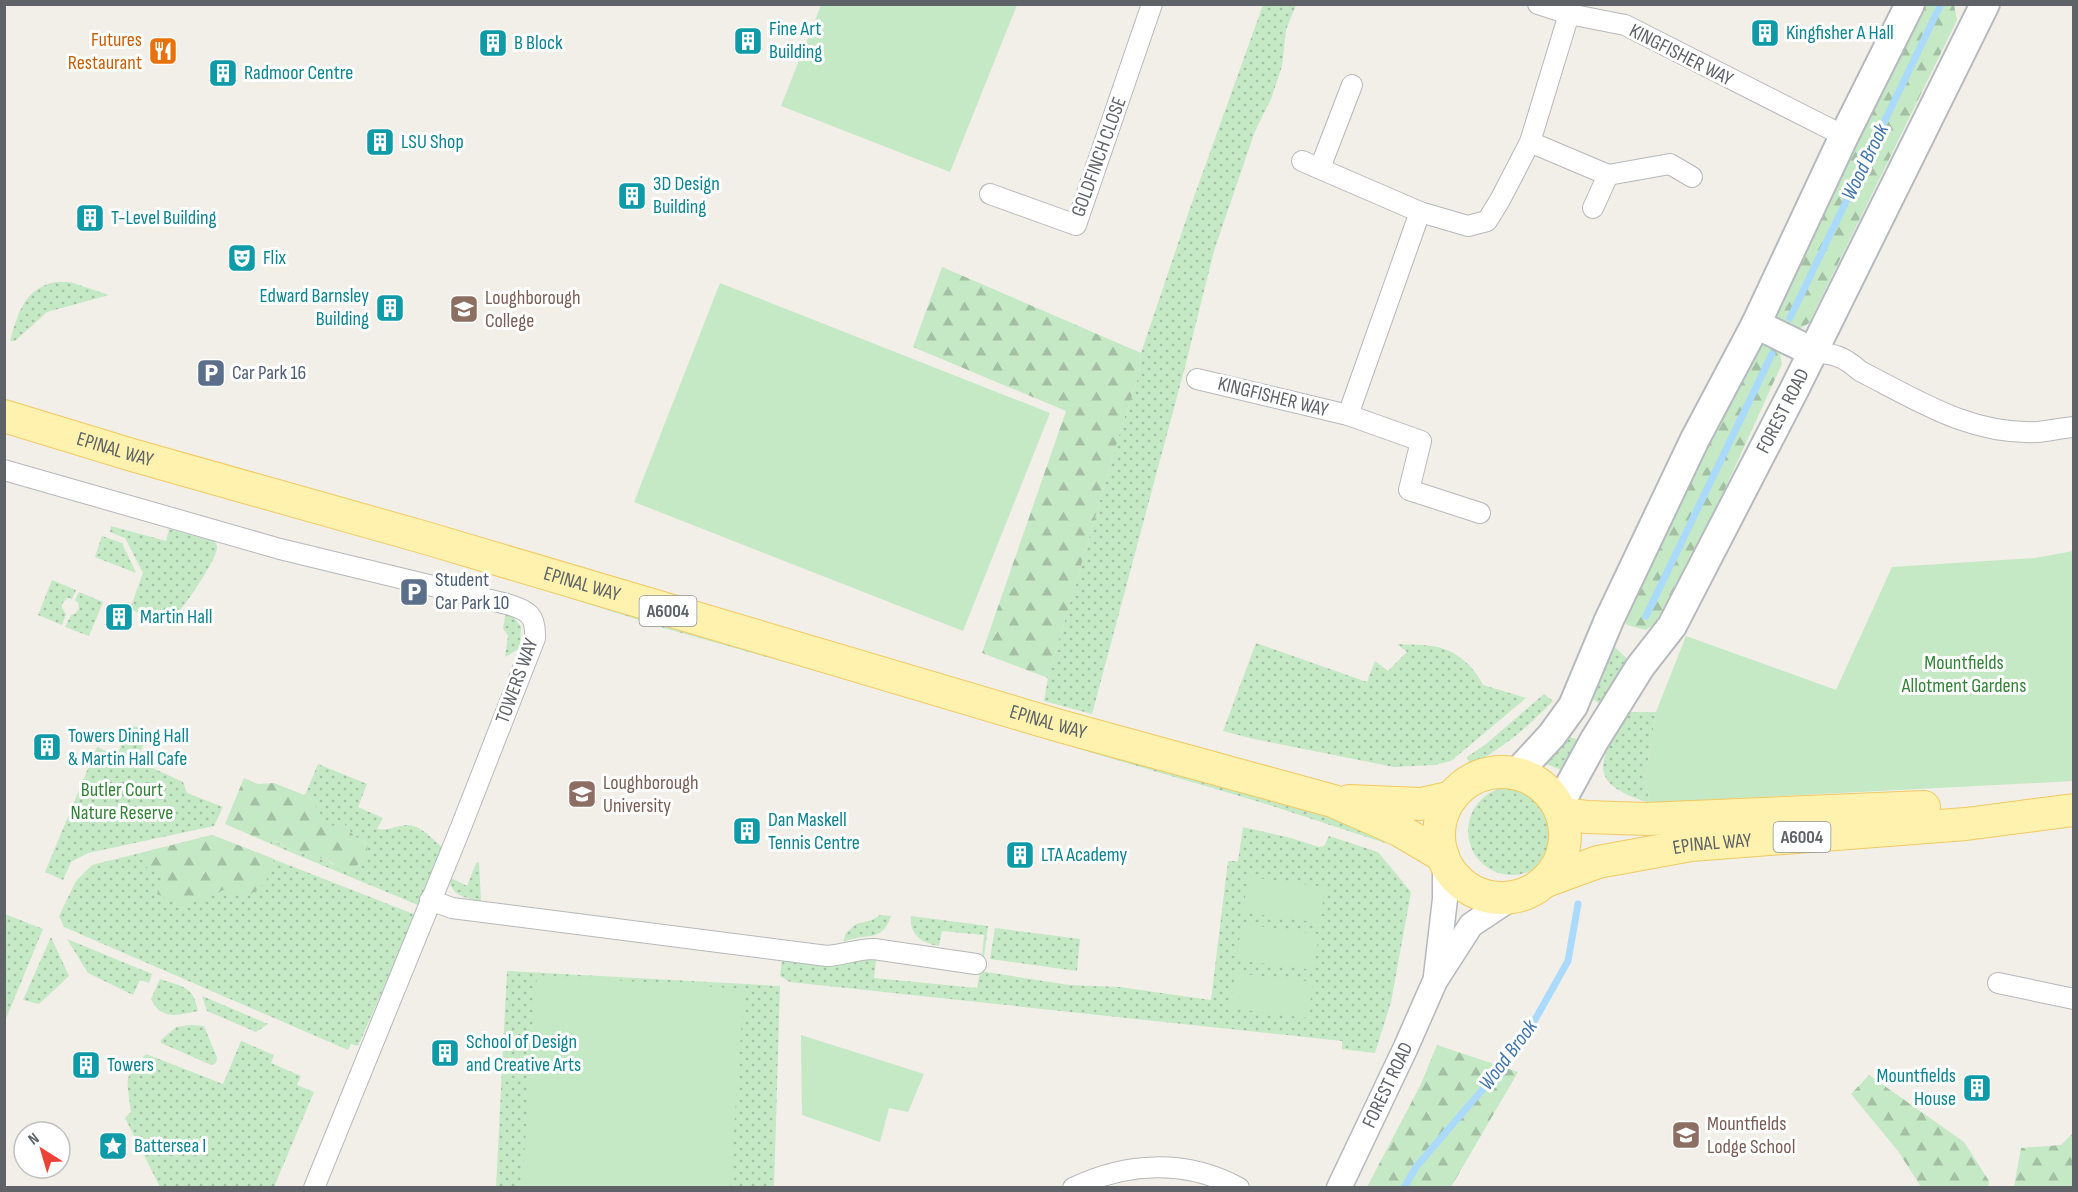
<svg xmlns="http://www.w3.org/2000/svg" width="2078" height="1192" viewBox="0 0 2078 1192" font-family="'Sofia Sans Condensed',sans-serif">
  <defs>
    <pattern id="grass-dots" width="8" height="8" patternUnits="userSpaceOnUse" patternTransform="scale(1.5)"><rect width="8" height="8" fill="#c5e8c5"/><path d="M2 2h.1M6 6h.1" fill="none" stroke="#a3c0a4" stroke-width="1.8" stroke-linecap="round"/></pattern>
    <pattern id="forest-firs" width="22" height="20" patternUnits="userSpaceOnUse" patternTransform="scale(1.5)"><rect width="22" height="20" fill="#c5e8c5"/><path d="M5 1l3.5 6h-7zM16 11l3.5 6h-7z" fill="#a3c0a4"/></pattern>
  </defs>
  <rect width="100%" height="100%" fill="#f1efe8"/>
  <g fill="url(#grass-dots)">
    <path d="M1263,5H1296L1286,30L1282,66L1271,99L1255,131L1214,251L1186,363L1092,714L1044,701L1048,678L1123,422L1139,375L1141,353L1190,208Z"/>
    <path d="M55,282H70L109,295L47,312L15,341H10C18,313 24,289 55,282Z"/>
    <path d="M111,526L166,541L169,529L202,538L203,534C209,536 215,540 217,546C219,556 187,603 179,611C174,617 166,620 159,622L130,609L143,573L125,538L110,532Z"/>
    <path d="M102,536L122,543L136,573L95,557Z"/>
    <path d="M52,580L76,590L72,599L67,598L62,604V608L66,614L62,625L38,615Z"/>
    <path d="M549,586L1053,738L664,628L547,591Z"/>
    <path d="M79,592L103,602L89,636L65,627L71,615L75,614L79,609L78,603L75,600Z"/>
    <path d="M506,611L510,612L521,627L520,648L505,657L508,636L503,628Z"/>
    <path d="M1608,641L1632,663L1599,703L1583,693Z"/>
    <path d="M1256,643L1367,682L1375,661L1388,671L1407,652L1397,644C1408,645 1420,644 1431,646C1454,648 1474,666 1483,685L1526,698L1451,761L1434,765L1394,767L1254,739L1223,731Z"/>
    <path d="M1544,694L1553,701C1528,727 1503,748 1471,765L1467,757L1486,744Z"/>
    <path d="M1629,712H1656L1645,779L1650,803C1583,782 1599,761 1629,712Z"/>
    <path d="M129,725L149,730L137,761L183,782L187,793L223,807L214,826L88,853L71,862L63,880L45,872L97,747L117,756Z"/>
    <path d="M1561,734L1579,740L1567,772L1538,761Z"/>
    <path d="M1075,739L1388,836L1385,843L1260,802L1072,747Z"/>
    <path d="M318,764L367,784L358,807L383,818L377,829C388,831 395,826 406,825C420,824 432,839 442,847L418,905L271,844L275,841L293,851L328,860L333,865L368,844L354,836L344,824L329,827L306,793Z"/>
    <circle cx="1512" cy="831" r="44"/>
    <path d="M1243,827L1291,838L1319,847L1324,846L1329,836L1378,852L1411,892L1391,1002L1375,1053L1342,1049V1041L790,982L780,976L782,960L784,959L839,965L854,960L865,959L876,960L874,978L977,988L980,971L1069,985L1119,987L1211,1000L1228,861H1238Z"/>
    <path d="M212,835L416,915L358,1046L351,1044L348,1050L64,927L59,916L76,881L92,865Z"/>
    <path d="M479,862L481,901C466,898 450,896 449,877L467,886L476,863Z"/>
    <path d="M5,914L43,929L5,1021Z"/>
    <path d="M880,915L891,916C881,945 866,931 844,942L845,934L856,924L872,920Z"/>
    <path d="M911,916L988,926L984,957H982L984,935L942,931L939,946C923,943 909,936 911,916Z"/>
    <path d="M995,928L1080,939L1077,971L990,959Z"/>
    <path d="M51,937L69,976L39,1004L23,1000Z"/>
    <path d="M67,939L152,974L149,983L140,980L133,995L88,973Z"/>
    <path d="M507,971L780,986L774,1187L496,1188Z"/>
    <path d="M160,979C182,987 193,985 198,1011C179,1015 161,1021 151,999Z"/>
    <path d="M202,996L268,1024L256,1032L207,1011Z"/>
    <path d="M191,1025L204,1026L217,1058L216,1063L211,1065L161,1043V1040L176,1027Z"/>
    <path d="M241,1041L274,1055L271,1063L301,1076L297,1085L314,1092L274,1187H160L125,1118L131,1112C127,1079 122,1079 146,1054L223,1084Z"/>
  </g>
  <g fill="url(#forest-firs)">
    <path d="M1919,5H1954L1957,20L1809,323L1796,331L1781,325L1773,316Z"/>
    <path d="M942,267L1141,353L1139,375L1123,422L1048,678L982,653L1066,411L913,347Z"/>
    <path d="M1763,342L1779,350L1782,364L1723,493L1656,623L1646,630L1627,625L1622,617L1751,347Z"/>
    <path d="M244,778L258,784L274,783L304,795L306,793L329,826L344,824L354,836L368,844L366,856L353,870H341L328,860L293,851L276,841L271,844L225,824Z"/>
    <path d="M212,835L274,859C268,881 266,885 246,897L223,890L182,907L157,894L163,875L146,867L141,853Z"/>
    <path d="M1437,1045L1518,1072L1451,1187H1367L1420,1086Z"/>
    <path d="M1869,1075L1964,1142L1989,1181L1988,1187H1921L1898,1151L1851,1094Z"/>
    <path d="M2073,1133V1187H2014L2021,1148L2061,1145Z"/>
  </g>
  <g fill="#c5e8c5">
    <path d="M821,5H1017L950,172L781,106Z"/>
    <path d="M720,283L1050,413L963,631L634,502Z"/>
    <path d="M2073,551V781L1650,803L1645,779L1656,712L1686,636L1836,690L1892,567L2035,558Z"/>
    <path d="M1248,877L1325,887L1320,923L1243,912Z"/>
    <path d="M1241,924L1319,934L1314,970L1237,960Z"/>
    <path d="M1235,973L1313,982L1308,1018L1230,1008Z"/>
    <path d="M537,975L744,989L730,1187H522Z"/>
    <path d="M801,1035L924,1074L908,1112L889,1108L880,1142L802,1115Z"/>
  </g>
  <g fill="none" stroke-linecap="round" stroke-linejoin="round">
    <g stroke="#aadaff" stroke-width="7">
      <path d="M1790,318L1940,6"/>
      <path d="M1646,616L1772,354"/>
      <path d="M1404,1188L1416,1167L1495,1075L1532,1025L1568,961L1578,904"/>
    </g>
    <g stroke="#b5b8bc" stroke-width="22">
      <g id="minor">
        <path d="M1538,4L1569,14"/>
        <path d="M1530,142L1608,175L1593,208"/>
        <path d="M1302,161L1420,212"/>
        <path d="M1320,168L1352,85"/>
        <path d="M1608,175L1670,164L1692,177"/>
        <path d="M990,194L1076,225L1152,4"/>
        <path d="M1813,352C1835,354 1843,356 1860,371C1917,400 1970,435 2037,432C2049,431 2061,428 2074,427"/>
        <path d="M1197,379L1348,415L1421,441L1409,490L1480,513"/>
        <path d="M1348,415L1420,212L1468,226L1487,221L1500,200L1530,142L1569,14L1625,25L1844,136"/>
        <path d="M4,470L280,549L507,604C528,610 536,615 535,638L461,827L314,1188"/>
        <path d="M430,900L452,908L827,956C843,955 857,949 874,949L976,964"/>
        <path d="M1998,983L2074,999"/>
        <path d="M1073,1188C1126,1162 1186,1159 1239,1188"/>
      </g>
    </g>
    <g stroke="#b5b8bc" stroke-width="27">
      <g id="tertiary">
        <path d="M1436,976L1445,899V862"/>
        <path id="s1" d="M1339,1188L1406,1047L1435,981L1471,925L1513,897"/>
      </g>
    </g>
    <g stroke="#b6babf" stroke-width="32">
      <g id="secondary">
        <path d="M1756,324L1813,352"/>
        <path d="M1517,773L1552,735L1573,706L1609,620L1695,439L1756,324L1844,136L1910,4"/>
        <path id="s2" d="M1559,805L1594,741L1640,667L1672,626L1795,388L1985,4"/>
      </g>
    </g>
    <g stroke="#f2c960" stroke-width="34">
      <g id="primary">
        <path id="s3" d="M4,416L132,455L426,538L1060,726L1333,801L1399,830L1443,856"/>
        <circle cx="1502" cy="835" r="63"/>
        <path d="M1349,801L1421,804L1452,797"/>
        <path d="M1562,814L1587,817L1647,819L1924,807"/>
        <path id="s4" d="M1546,881L1598,862L1691,845L1966,824L2074,810"/>
      </g>
    </g>
    <use href="#minor" stroke="#fff" stroke-width="20"/>
    <use href="#tertiary" stroke="#fff" stroke-width="24"/>
    <use href="#secondary" stroke="#fff" stroke-width="28"/>
    <use href="#primary" stroke="#fff2af" stroke-width="32"/>
  </g>
  <defs>
    <g id="building-square" transform="scale(1.5)"><rect x="-9" y="-9" width="18" height="18" rx="4" fill="#0f9aa8" stroke="#fff"/><path d="M-4-6H4V6H1V3H-1V6H-4ZM-2.5-4.3h1.7v1.8h-1.7ZM.8-4.3h1.7v1.8H.8ZM-2.5-1h1.7V.8h-1.7ZM.8-1h1.7V.8H.8Z" fill="#fff"/></g>
    <g id="restaurant-square" transform="scale(1.5)"><rect x="-9" y="-9" width="18" height="18" rx="4" fill="#e8710a" stroke="#fff"/><path d="M-5-6h1v4h1v-4h1v4h1v-4h1v5L-1.5 .5V6h-2V.5L-5-1ZM5-6V6H3V1.5H1.5Q1.5-4 5-6Z" fill="#fff"/></g>
    <g id="theatre-square" transform="scale(1.5)"><rect x="-9" y="-9" width="18" height="18" rx="4" fill="#0f9aa8" stroke="#fff"/><path d="M-5-5.5Q0-4 5-5.5V0Q5 5 0 6Q-5 5-5 0ZM-3.3-2.5H-1v1.5H-3.3ZM1-2.5H3.3v1.5H1ZM-2.8 1Q0 5.5 2.8 1Z" fill="#fff"/></g>
    <g id="university-square" transform="scale(1.5)"><rect x="-9" y="-9" width="18" height="18" rx="4" fill="#8d6e63" stroke="#fff"/><path d="M0-5L7-2L0 1L-7-2ZM-4 1L0 2.5L4 1V4Q0 6-4 4Z" fill="#fff"/></g>
    <g id="parking-square" transform="scale(1.5)"><rect x="-9" y="-9" width="18" height="18" rx="4" fill="#5c6f8a" stroke="#fff"/><path d="M-3.5-5.5H1a3.5 3.5 0 0 1 0 7H-1V5.5H-3.5ZM-1-3.4V-.6H.8a1.4 1.4 0 0 0 0-2.8Z" fill="#fff"/></g>
    <g id="school-square" transform="scale(1.5)"><rect x="-9" y="-9" width="18" height="18" rx="4" fill="#8d6e63" stroke="#fff"/><path d="M0-5L7-2L0 1L-7-2ZM-4 1L0 2.5L4 1V4Q0 6-4 4Z" fill="#fff"/></g>
    <g id="sight-square" transform="scale(1.5)"><rect x="-9" y="-9" width="18" height="18" rx="4" fill="#0f9aa8" stroke="#fff"/><path d="M0-6L1.8-2.2L6-1.7L2.9 1.2L3.7 5.4L0 3.3L-3.7 5.4L-2.9 1.2L-6-1.7L-1.8-2.2Z" fill="#fff"/></g>
  </defs>
  <g fill-rule="evenodd">
    <use href="#building-square" x="1765" y="33"/>
    <use href="#building-square" x="748" y="41"/>
    <use href="#building-square" x="493" y="43"/>
    <use href="#restaurant-square" x="163" y="51"/>
    <use href="#building-square" x="223" y="73"/>
    <use href="#building-square" x="380" y="142"/>
    <use href="#building-square" x="632" y="196"/>
    <use href="#building-square" x="90" y="218"/>
    <use href="#theatre-square" x="242" y="258"/>
    <use href="#building-square" x="390" y="308"/>
    <use href="#university-square" x="464" y="309"/>
    <use href="#parking-square" x="211" y="373"/>
    <use href="#parking-square" x="414" y="592"/>
    <use href="#building-square" x="119" y="617"/>
    <use href="#building-square" x="47" y="747"/>
    <use href="#university-square" x="582" y="794"/>
    <use href="#building-square" x="747" y="831"/>
    <use href="#building-square" x="1020" y="855"/>
    <use href="#building-square" x="445" y="1053"/>
    <use href="#building-square" x="86" y="1065"/>
    <use href="#building-square" x="1977" y="1088"/>
    <use href="#school-square" x="1686" y="1135"/>
    <use href="#sight-square" x="113" y="1146"/>
  </g>
  <g text-anchor="middle" dominant-baseline="central" stroke-width="6" stroke-linejoin="round" paint-order="stroke">
    <g fill="#fff" stroke="#8f9295" stroke-width="1.5">
      <rect x="639.5" y="596" width="57" height="30" rx="4.5"/>
      <rect x="1773.5" y="822" width="57" height="30" rx="4.5"/>
    </g>
    <g font-size="18" font-weight="bold" fill="#5f6368">
      <text x="668" y="611">A6004</text>
      <text x="1802" y="837">A6004</text>
    </g>
    <g font-size="20" fill="#0d838f" stroke="#fff" text-anchor="start">
      <text x="769" y="29">Fine Art<tspan x="769" dy="23">Building</tspan></text>
      <text x="1786" y="33">Kingfisher A Hall</text>
      <text x="514" y="43">B Block</text>
      <text x="244" y="73">Radmoor Centre</text>
      <text x="401" y="142">LSU Shop</text>
      <text x="653" y="184">3D Design<tspan x="653" dy="23">Building</tspan></text>
      <text x="111" y="218">T-Level Building</text>
      <text x="263" y="258">Flix</text>
      <text x="369" y="296" text-anchor="end">Edward Barnsley<tspan x="369" dy="23">Building</tspan></text>
      <text x="140" y="617">Martin Hall</text>
      <text x="68" y="736">Towers Dining Hall<tspan x="68" dy="23">&amp; Martin Hall Cafe</tspan></text>
      <text x="768" y="820">Dan Maskell<tspan x="768" dy="23">Tennis Centre</tspan></text>
      <text x="1041" y="855">LTA Academy</text>
      <text x="466" y="1042">School of Design<tspan x="466" dy="23">and Creative Arts</tspan></text>
      <text x="107" y="1065">Towers</text>
      <text x="1956" y="1076" text-anchor="end">Mountfields<tspan x="1956" dy="23">House</tspan></text>
      <text x="134" y="1146">Battersea I</text>
    </g>
    <g font-size="20" fill="#c56008" stroke="#fff" text-anchor="end">
      <text x="142" y="40">Futures<tspan x="142" dy="23">Restaurant</tspan></text>
    </g>
    <g font-size="20" fill="#5f6368" stroke="#fff">
      <text transform="translate(1681 55) rotate(27)">KINGFISHER WAY</text>
      <text transform="translate(1099 157) rotate(-70)">GOLDFINCH CLOSE</text>
      <text transform="translate(1273 397) rotate(14)">KINGFISHER WAY</text>
      <text stroke="none"><textPath href="#s2" startOffset="454">FOREST ROAD</textPath></text>
      <text stroke="none"><textPath href="#s3" startOffset="116">EPINAL WAY</textPath></text>
      <text stroke="none"><textPath href="#s3" startOffset="602">EPINAL WAY</textPath></text>
      <text transform="translate(517 681) rotate(-70)">TOWERS WAY</text>
      <text stroke="none"><textPath href="#s3" startOffset="1088">EPINAL WAY</textPath></text>
      <text stroke="none"><textPath href="#s4" startOffset="171">EPINAL WAY</textPath></text>
      <text stroke="none"><textPath href="#s1" startOffset="114">FOREST ROAD</textPath></text>
    </g>
    <g font-size="20" fill="#785e54" stroke="#fff" text-anchor="start">
      <text x="485" y="298">Loughborough<tspan x="485" dy="23">College</tspan></text>
      <text x="603" y="783">Loughborough<tspan x="603" dy="23">University</tspan></text>
      <text x="1707" y="1124">Mountfields<tspan x="1707" dy="23">Lodge School</tspan></text>
    </g>
    <g font-size="20" fill="#4e5e75" stroke="#fff" text-anchor="start">
      <text x="232" y="373">Car Park 16</text>
      <text x="435" y="580">Student<tspan x="435" dy="23">Car Park 10</tspan></text>
    </g>
    <g font-size="20" fill="#348238" stroke="#fff">
      <text x="1964" y="663">Mountfields<tspan x="1964" dy="23">Allotment Gardens</tspan></text>
      <text x="122" y="790">Butler Court<tspan x="122" dy="23">Nature Reserve</tspan></text>
    </g>
    <g font-size="21" font-style="italic" fill="#4174aa" stroke="#fff">
      <text transform="translate(1865 162) rotate(-64)">Wood Brook</text>
      <text transform="translate(1508 1055) rotate(-53)">Wood Brook</text>
    </g>
  </g>
  <rect width="2078" height="1192" fill="none" stroke="#5f6368" stroke-width="12"/>
  <g transform="translate(42 1150) rotate(323)"><circle r="28" fill="#ffffff" stroke="#bfc1c3" stroke-width="1.5"/>
  <path d="M0-4.5L10 22L0 15L-10 22Z" fill="#ea4335"/>
  <text y="-9" font-size="16" font-weight="bold" text-anchor="middle" fill="#5f6368">N</text>
  </g>
</svg>
